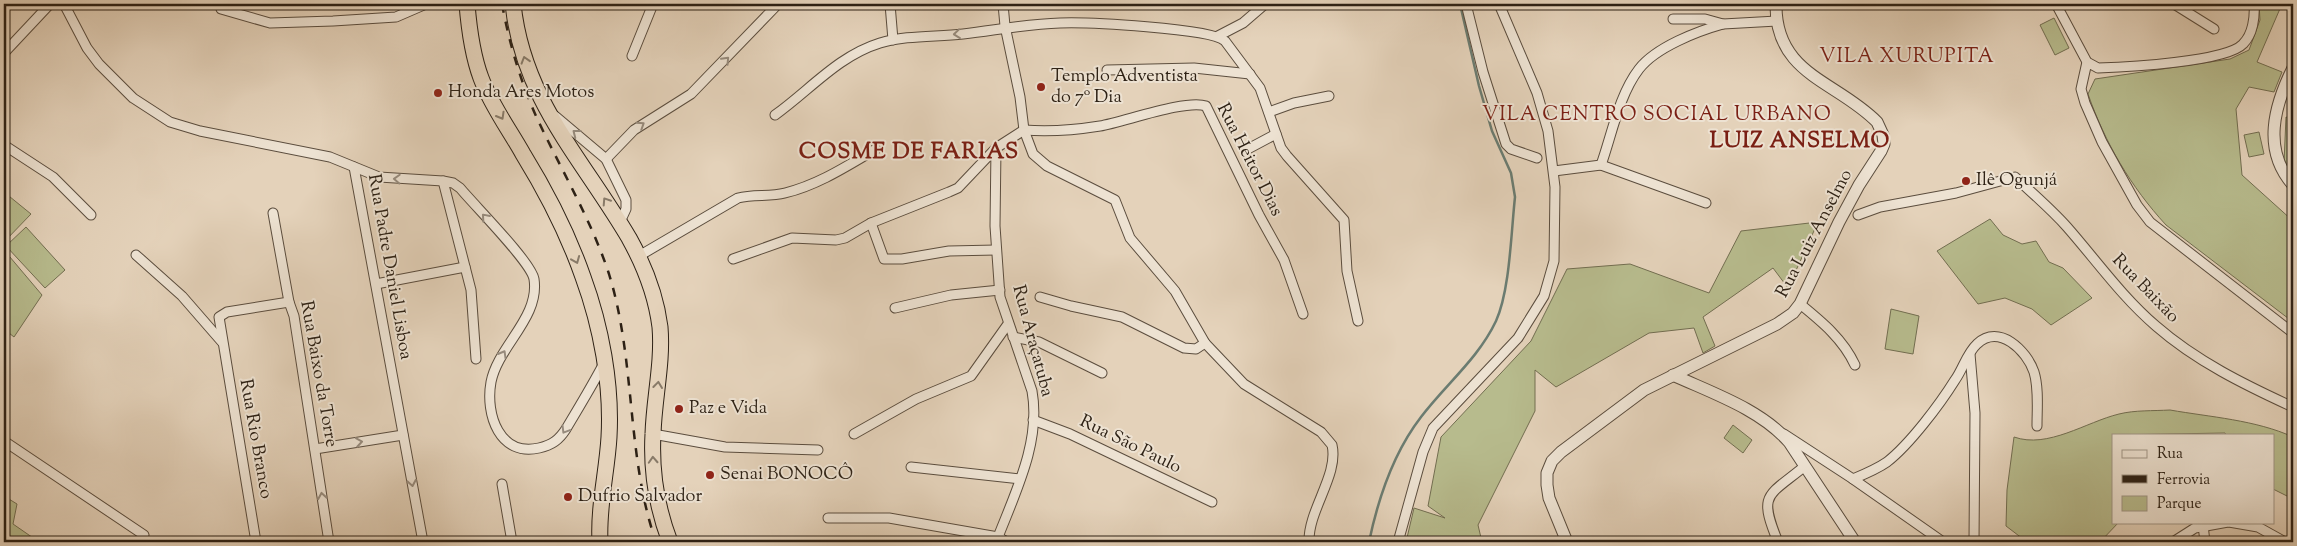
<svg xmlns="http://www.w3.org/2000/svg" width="2297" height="546" viewBox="0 0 2297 546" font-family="'Sorts Mill Goudy',serif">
  <rect width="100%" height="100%" fill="#e4d2ba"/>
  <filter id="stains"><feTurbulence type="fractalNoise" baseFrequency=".004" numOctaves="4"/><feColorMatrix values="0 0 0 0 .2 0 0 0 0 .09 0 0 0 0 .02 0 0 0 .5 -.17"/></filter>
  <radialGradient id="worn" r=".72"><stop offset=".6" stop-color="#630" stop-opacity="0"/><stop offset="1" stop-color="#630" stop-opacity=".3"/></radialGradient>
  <g fill="#b7bb8d" stroke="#726e51">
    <path d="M2259,4H2282L2257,62L2282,72L2274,92L2249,87L2236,109L2242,175L2293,221V322L2166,225C2131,187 2105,143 2088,94L2095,79L2230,59L2249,50L2260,20Z"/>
    <path d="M2054,18L2069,48L2055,55L2040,25Z"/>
    <path d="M2286,117L2293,119V174L2284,163Z"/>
    <path d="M2259,132L2264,154L2249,157L2244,135Z"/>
    <path d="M4,192L31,214L4,242Z"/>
    <path d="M1990,219L2003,235L2022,244L2036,241L2049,262L2063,268L2092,298L2051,325L2032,309L2005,298L1978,304L1937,251Z"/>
    <path d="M1818,222L1788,288L1773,268L1703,317L1715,346L1703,353L1694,328L1649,333L1556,387L1535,370V411L1478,525L1482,542H1406L1414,508L1445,518L1428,506L1441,437L1531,341L1567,269L1630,264L1709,293L1741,231Z"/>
    <path d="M26,227L65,270L45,288L6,246Z"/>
    <path d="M4,250L42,295L14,337L4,329Z"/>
    <path d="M1891,309L1919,316L1913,354L1885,349Z"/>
    <path d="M2170,410C2210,417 2256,420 2293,437V499L2273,489V435H2226L2225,433L2113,435V522H2119L2100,542H2027L2006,526L2007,490L2014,437C2048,449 2086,422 2119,414C2135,410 2153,411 2170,410Z"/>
    <path d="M1733,425L1752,440L1743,453L1724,438Z"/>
    <path d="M4,496L17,504L13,524L39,542H4Z"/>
  </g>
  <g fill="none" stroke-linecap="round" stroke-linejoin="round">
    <path stroke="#6b7c71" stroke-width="2.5" d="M1369,542C1378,499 1394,452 1421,417C1446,384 1478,359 1496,321C1510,290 1511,233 1515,197L1511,173L1492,131L1479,86L1460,4"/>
    <g stroke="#5b4d3e" stroke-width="11">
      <g id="minor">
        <path d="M64,4L87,48L99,64L133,98L170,122L200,131L330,157L379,177L443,181L453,183L460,188C475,206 531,262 534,279C540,318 498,346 491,382C485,415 500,457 539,448C552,445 559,440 566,429C579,407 592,386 604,363"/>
        <path d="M890,4L893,40"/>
        <path d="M1003,4L1005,26L1020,97L1024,130L1033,154L1047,166L1115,200L1130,238L1175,291L1205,343L1244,384L1321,432L1332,445C1339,475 1308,510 1309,542"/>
        <path d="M1466,4L1483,72L1506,144L1511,149L1537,158"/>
        <path d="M2056,4L2087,62L2098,68C2126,67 2226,62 2243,44C2253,34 2255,17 2254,4"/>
        <path d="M2174,4L2214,29"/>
        <path d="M221,9L270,23L333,21L396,17L426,4"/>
        <path d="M1673,19H1705L1723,24L1777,21"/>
        <path d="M1218,36L1243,23L1265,4"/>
        <path d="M4,53L50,4"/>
        <path d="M632,56L653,4"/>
        <path d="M2087,62L2081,89L2085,103L2102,142L2137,205L2150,222L2293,333"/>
        <path d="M1107,70L1194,68L1250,74"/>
        <path d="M1269,112L1294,103L1329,96"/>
        <path d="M775,115C810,90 838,56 880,43C906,35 936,37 963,34C997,30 1026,24 1060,23C1085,22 1211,28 1225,41L1260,88L1281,148L1287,156L1344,220L1347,271L1358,321"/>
        <path d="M555,116L606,159L626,200V209L620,222"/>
        <path d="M1024,130C1049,132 1075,130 1100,126C1124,122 1186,99 1206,106L1259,215L1284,260L1303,314"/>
        <path d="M4,145L53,177L91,215"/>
        <path d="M996,148L995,226L1000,297L1032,391C1041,441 1016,491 998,537"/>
        <path d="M1246,150L1276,134"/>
        <path d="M606,159L634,130L691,94L778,4"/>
        <path d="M1601,165C1612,134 1619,95 1639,69C1656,47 1698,31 1723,24"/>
        <path d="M354,167L423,542"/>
        <path d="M1554,171L1601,165L1706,203"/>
        <path d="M443,181L471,290L476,359"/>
        <path d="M273,213L289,302L294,316L329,542"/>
        <path d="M1858,215L1880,207L1956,193L2015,177C2032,193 2051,209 2067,227C2096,260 2122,297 2156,326C2196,361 2245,385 2293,407"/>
        <path d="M871,223L884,259H902L949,251L996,250"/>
        <path d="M136,255L182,296L222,342"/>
        <path d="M639,256L738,198C754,194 770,197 785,193C818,185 847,166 876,149"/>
        <path d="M733,259L792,238L836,240L845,238L871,223L949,192L958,188L996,148L1024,130"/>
        <path d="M376,284L465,267"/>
        <path d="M1040,297L1071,306L1122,317L1184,348L1196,349L1205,343"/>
        <path d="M1800,304C1822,322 1843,339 1855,365"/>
        <path d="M895,308L951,295L1000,290"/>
        <path d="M1013,337L1039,342L1102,373"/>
        <path d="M1970,354L1975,413L1974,542"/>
        <path d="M1033,420L1070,434L1212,502"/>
        <path d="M653,434L725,447L818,450"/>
        <path d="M854,434L916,399L971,376L1008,324"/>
        <path d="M1784,434L1853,479C1865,474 1877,469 1887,462C1910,444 1940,404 1955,380C1963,369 1967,353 1977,344C1999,323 2027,351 2034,372C2039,388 2037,409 2037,426"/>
        <path d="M4,441L144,535"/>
        <path d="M315,449L403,435"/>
        <path d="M911,467L1020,479"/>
        <path d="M1853,479L1943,542"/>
        <path d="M502,484L512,542"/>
        <path d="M828,518H889L998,537L1007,542"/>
        <path d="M2229,522L2258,527L2285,542"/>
        <path d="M2203,525L2205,542"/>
        <path d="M256,542L219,317L227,312L289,302"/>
        <path d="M1398,542L1423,452L1433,428L1518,338L1544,296L1554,261L1555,187L1548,131L1537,93L1499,4"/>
        <path d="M1778,542C1758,493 1767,497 1805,466"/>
        <path d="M2173,542L2195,528L2228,522"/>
      </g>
    </g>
    <g stroke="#5b4d3e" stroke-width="13">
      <g id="tertiary">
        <path d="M2293,68C2274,106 2262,150 2293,185"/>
        <path d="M1673,375C1712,393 1760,409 1789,442L1855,542"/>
        <path d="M1567,542L1549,498L1547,485V473L1552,461L1561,452L1644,390L1777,324L1793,313L1800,304L1839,222L1859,185L1881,151L1884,144L1883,135L1877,122C1837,81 1775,75 1776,4"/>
      </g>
    </g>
    <g stroke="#2d2115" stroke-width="17">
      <g id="trunk">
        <path d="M467,4C469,29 472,54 481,78C491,105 509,129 523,154C547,193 568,234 583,277C601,326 612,384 609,437C607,472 598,506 600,542"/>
        <path d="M513,4C523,100 582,158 629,238C644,265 656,295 660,327C663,363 654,398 653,434C651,470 657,508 670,542"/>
      </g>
    </g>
    <use href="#minor" stroke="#ede2d2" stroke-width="9"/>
    <use href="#tertiary" stroke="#ede2d2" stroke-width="11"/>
    <use href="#trunk" stroke="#e4d2ba" stroke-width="15"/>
    <path stroke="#2d2115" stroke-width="2.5" stroke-dasharray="9 9" stroke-linecap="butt" d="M502,4C509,42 520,80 536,116C560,168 591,219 609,274C636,361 626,456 656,542"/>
  </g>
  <defs><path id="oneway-chevron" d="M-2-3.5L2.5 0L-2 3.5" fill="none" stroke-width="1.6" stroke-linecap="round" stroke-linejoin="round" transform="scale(1.25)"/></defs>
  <g stroke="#978b7d">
    <use href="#oneway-chevron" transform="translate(957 34) rotate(174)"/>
    <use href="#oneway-chevron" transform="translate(726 60) rotate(-47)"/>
    <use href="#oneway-chevron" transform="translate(641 125) rotate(-33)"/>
    <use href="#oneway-chevron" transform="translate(576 133) rotate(-142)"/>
    <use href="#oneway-chevron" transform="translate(397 179) rotate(-177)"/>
    <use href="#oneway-chevron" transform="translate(485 217) rotate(-131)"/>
    <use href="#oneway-chevron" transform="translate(503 354) rotate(-60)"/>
    <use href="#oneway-chevron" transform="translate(565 430) rotate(121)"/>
    <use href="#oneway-chevron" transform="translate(359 442) rotate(-9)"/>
    <use href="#oneway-chevron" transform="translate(412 483) rotate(80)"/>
    <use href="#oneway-chevron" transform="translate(322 496) rotate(-99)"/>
  </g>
  <g stroke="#887a68">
    <use href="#oneway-chevron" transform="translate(525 60) rotate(-107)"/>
    <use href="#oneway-chevron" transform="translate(501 116) rotate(60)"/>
    <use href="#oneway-chevron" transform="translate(606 201) rotate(-123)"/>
    <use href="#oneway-chevron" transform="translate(576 260) rotate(68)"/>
    <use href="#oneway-chevron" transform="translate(658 385) rotate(-83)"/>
    <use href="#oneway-chevron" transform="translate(653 460) rotate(-93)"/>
  </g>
  <g fill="#8f2418" stroke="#ede2d2" stroke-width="2">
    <circle cx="1041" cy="87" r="5"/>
    <circle cx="438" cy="93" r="5"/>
    <circle cx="1966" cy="181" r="5"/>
    <circle cx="679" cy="409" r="5"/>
    <circle cx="710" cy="475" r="5"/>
    <circle cx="568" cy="497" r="5"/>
  </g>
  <g text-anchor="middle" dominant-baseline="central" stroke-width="4" stroke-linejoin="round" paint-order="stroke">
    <g font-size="18" fill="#2d2115" stroke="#ede2d2" text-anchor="start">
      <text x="1051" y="77">Templo Adventista<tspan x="1051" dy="21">do 7º Dia</tspan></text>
      <text x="448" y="93">Honda Ares Motos</text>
      <text x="1976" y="181">Ilê Ogunjá</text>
      <text x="689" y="409">Paz e Vida</text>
      <text x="720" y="475">Senai BONOCÔ</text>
      <text x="578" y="497">Dufrio Salvador</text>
    </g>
    <g font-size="18" fill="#2d2115" stroke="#ede2d2">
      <text transform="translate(1249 160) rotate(63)">Rua Heitor Dias</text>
      <text transform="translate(1815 234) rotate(-62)">Rua Luiz Anselmo</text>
      <text transform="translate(389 267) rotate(80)">Rua Padre Daniel Lisboa</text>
      <text transform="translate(2145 289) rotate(46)">Rua Baixão</text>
      <text transform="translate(1032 341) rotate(75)">Rua Araçatuba</text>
      <text transform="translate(318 374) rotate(80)">Rua Baixo da Torre</text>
      <text transform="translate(255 439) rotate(80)">Rua Rio Branco</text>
      <text transform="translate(1130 445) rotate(26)">Rua São Paulo</text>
    </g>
    <g font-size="20" letter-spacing="1" fill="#7a1f14" stroke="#ede2d2">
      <text x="1907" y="57">VILA XURUPITA</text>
      <text x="1657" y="115">VILA CENTRO SOCIAL URBANO</text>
    </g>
    <g font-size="22" font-weight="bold" letter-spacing="1" fill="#7a1f14" stroke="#ede2d2">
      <text x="1800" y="142">LUIZ ANSELMO</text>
      <text x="909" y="153">COSME DE FARIAS</text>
    </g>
  </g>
  <rect width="2297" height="546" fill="none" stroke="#e4d2ba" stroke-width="20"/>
  <rect x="5" y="5" width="2287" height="536" fill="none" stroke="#2d2115" stroke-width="2.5"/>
  <rect x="10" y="10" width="2277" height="526" fill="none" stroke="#2d2115"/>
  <rect x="2112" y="434" width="162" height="90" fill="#ede2d2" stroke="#a09586"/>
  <rect x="2122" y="450" width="25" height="8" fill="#ede2d2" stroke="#a09586"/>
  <text x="2157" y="458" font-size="15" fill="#2d2115">Rua</text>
  <rect x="2122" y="475" width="25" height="8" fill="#2d2115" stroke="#a09586"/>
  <text x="2157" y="484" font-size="15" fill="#2d2115">Ferrovia</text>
  <rect x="2122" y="496" width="25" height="15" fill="#b7bb8d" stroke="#a09586"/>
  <text x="2157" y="508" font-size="15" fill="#2d2115">Parque</text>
  <rect width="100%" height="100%" filter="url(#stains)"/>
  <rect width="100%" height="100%" fill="url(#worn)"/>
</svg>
